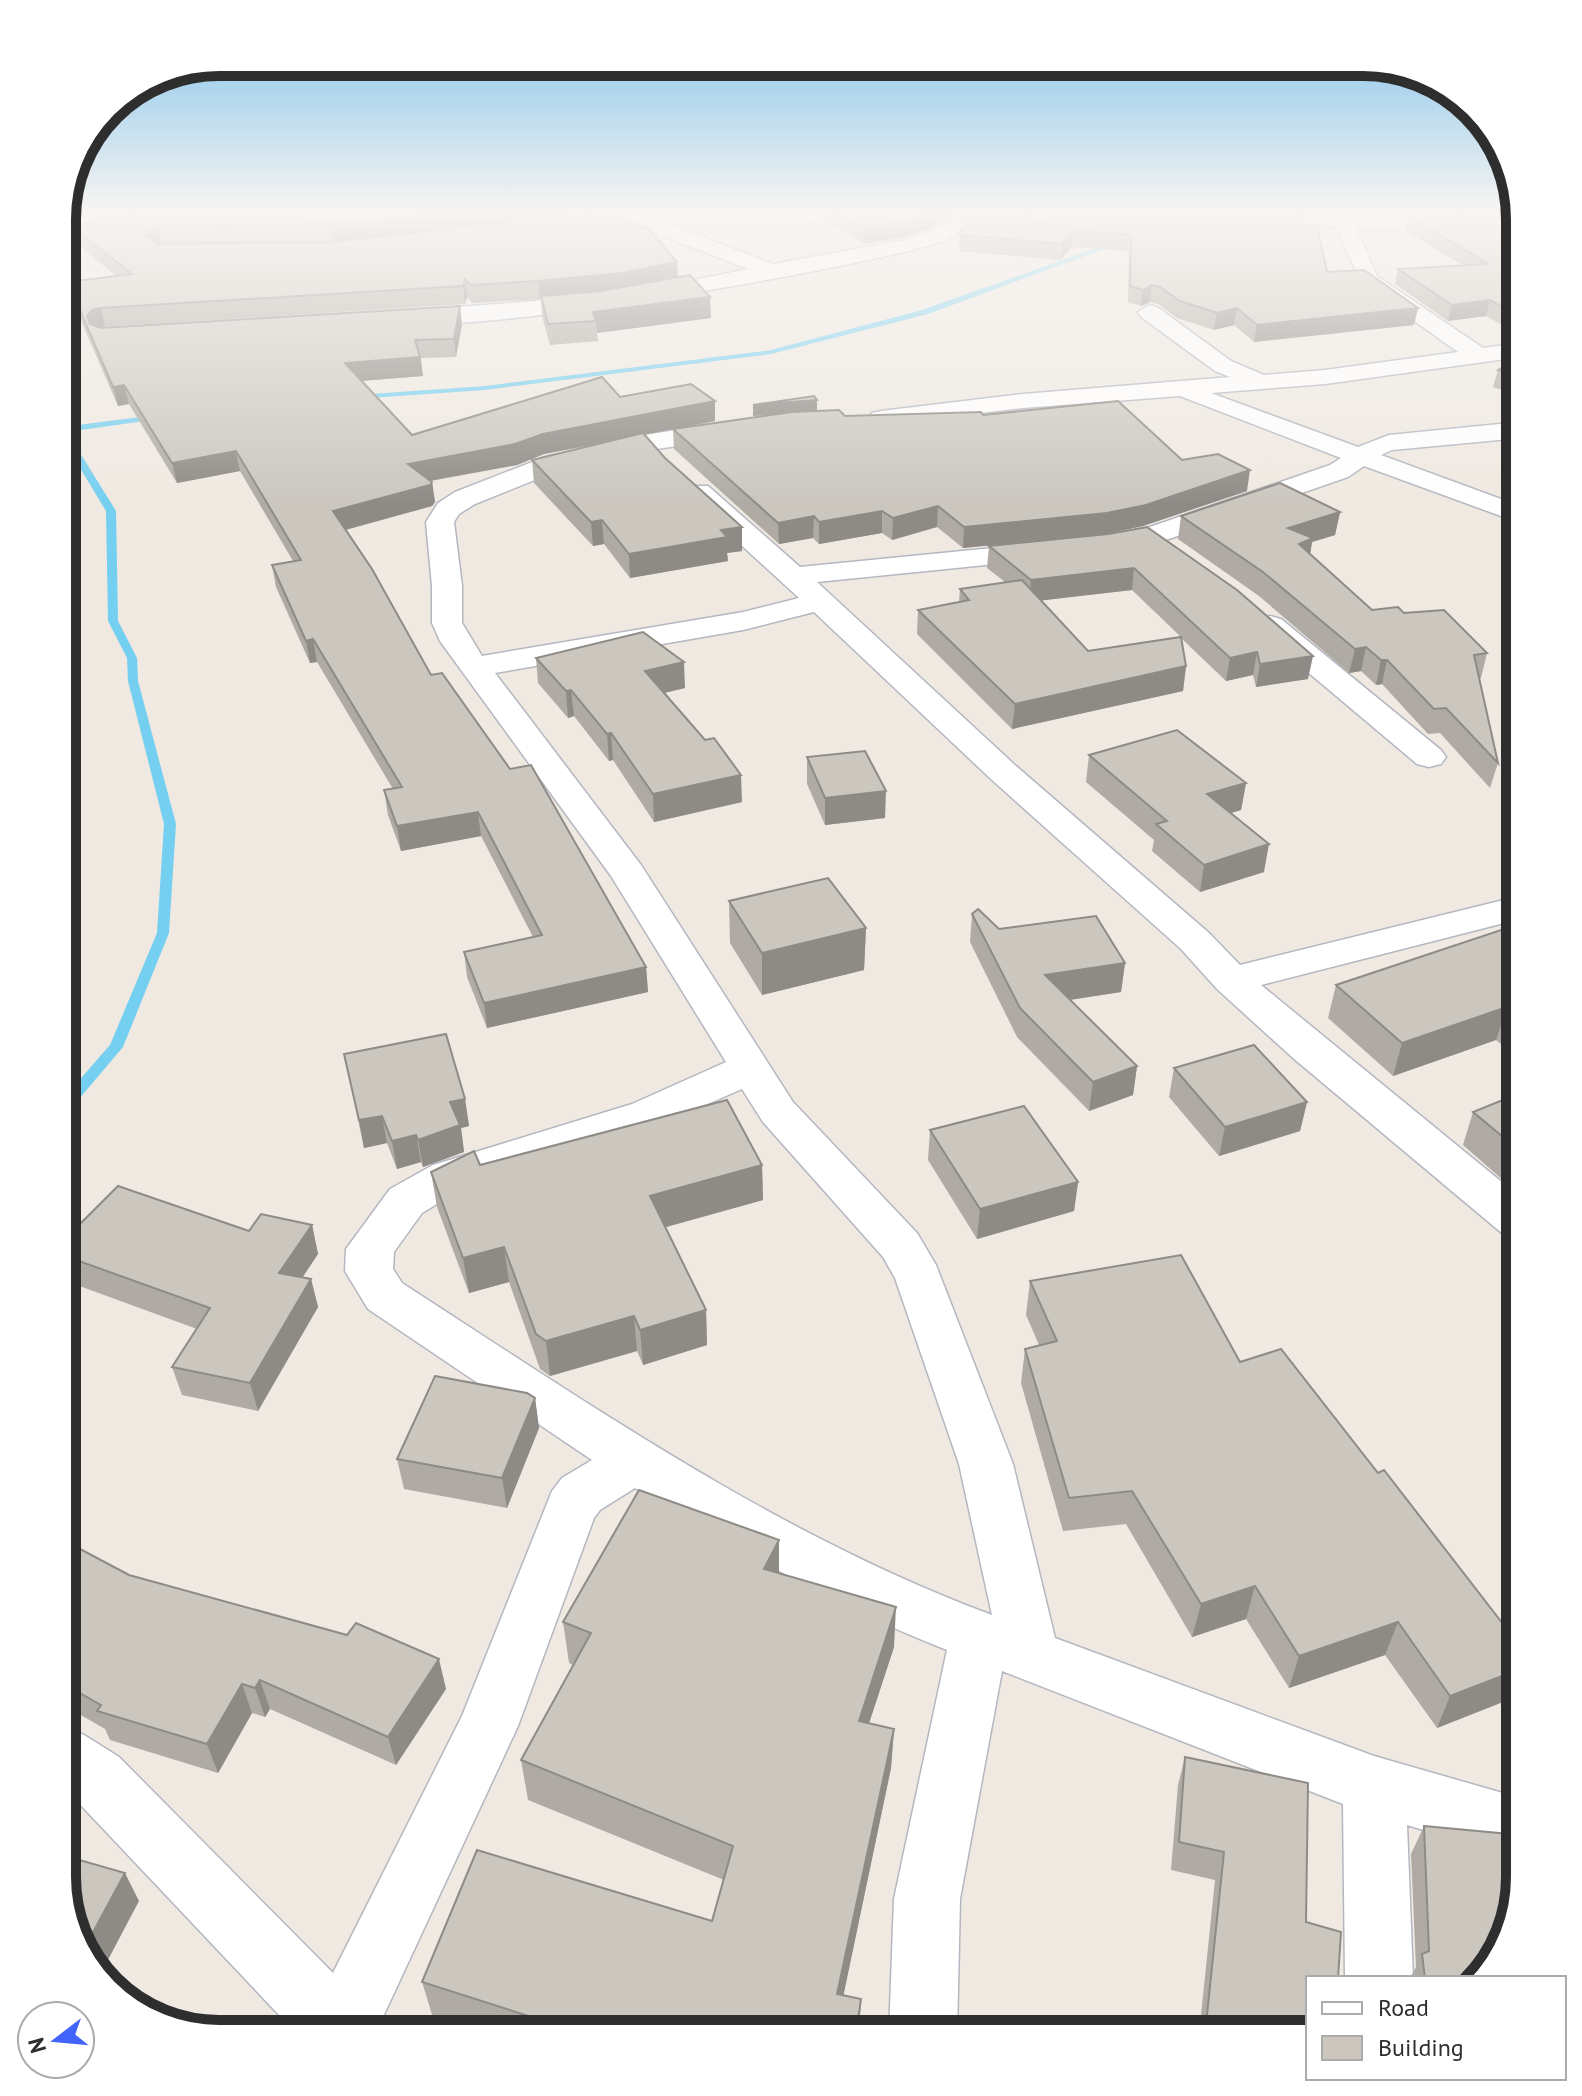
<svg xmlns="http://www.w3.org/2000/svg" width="1582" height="2096" viewBox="0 0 1582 2096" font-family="'PT Sans',sans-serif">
  <rect width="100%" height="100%" fill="#efe9e1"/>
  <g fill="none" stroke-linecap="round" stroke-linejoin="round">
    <g fill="#75cff0" fill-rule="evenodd">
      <path d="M1116,241L1118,244L928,314L771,354L485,390L356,399L352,397L356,395L485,386L771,350L922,310Z"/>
      <path d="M156,415H159V419L67,432L116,511L118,621L137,658L138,681L176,824L169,933L123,1047L67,1113L62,1115V1100L110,1045L157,933L164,824L128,681L127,658L108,621L106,511L62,438V427Z"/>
    </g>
    <g stroke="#b4b7c1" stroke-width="3">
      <g id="minor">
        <path d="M627,212H690L688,216L658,220L773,264L905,240L931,231L951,220L957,212H976C967,225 959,233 945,240C892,263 416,347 394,318L405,311L588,297L664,286L748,269L630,223L563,230L553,224L563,218Z"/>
        <path d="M713,212H840C824,228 729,228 713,212Z"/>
        <path d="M1239,212L1470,217L1473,221L1470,225L1463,227L1356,228L1377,276L1483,348L1520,343V357L1325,384L1211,393L1358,447L1389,435L1520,422V438L1392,450L1381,455L1520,506V523L1364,466L1348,477L1160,542L1105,553L817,582L1016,766L1209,933L1240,965L1520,896V919L1261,985L1520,1197V1239L1503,1234L1293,1058L1217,989L1181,949L992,780L814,612L743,630L495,673L641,865L793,1102L917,1233L936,1265L1013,1464L1055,1638L1374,1756L1520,1798V1860L1407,1825L1413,1978H1345L1343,1804L1002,1671L960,1899L957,2034H889L894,1899L947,1650C836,1607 738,1549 635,1488L600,1510L594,1518L518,1726L375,2034H297L75,1799L62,1790V1726L84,1735L119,1757L333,1973L462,1716L552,1491L562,1478L592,1460L368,1309L345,1271L346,1249L390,1189L433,1165L632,1104L726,1062L611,876L440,641L432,623V586L426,522L438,503L455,492L545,457L650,434L731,422L740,425L744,430L740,435L731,438L650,450L562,469L475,504L459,514L454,522L462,586V623L482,656L743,612L799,598L690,498L686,492L690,486H708L800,567L1105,537L1144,529L1330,465L1341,458L1180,396L1023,408L881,425L872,423L869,418L872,413L881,411L1023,394L1230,377L1215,371L1141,317L1138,312L1149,305L1157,307L1231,361L1264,375L1325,370L1458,352L1361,283L1336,227L1245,222L1235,216ZM742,1089L763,1122L883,1257L895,1278L959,1464L992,1615C779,1536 592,1406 402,1283L393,1269L394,1252L422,1213L465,1187L662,1124Z"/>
        <path d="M1270,616L1281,619L1441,750L1446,757L1441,764L1429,767L1417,764L1259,631L1255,625L1259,619Z"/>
      </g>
    </g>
    <use href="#minor" fill="#fff" fill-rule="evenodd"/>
  </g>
  <g fill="#afaba4" fill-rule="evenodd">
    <path d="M121,212H570V215L332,241L160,244L678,277L711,318L597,333L598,341L550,345L542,316L541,299L472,303L467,297L465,304L100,327L462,324L456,357L421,358L423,376L361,381L412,435L620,397L715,401V421L644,435L742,551L727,553L728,561L630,578L604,544L593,546L534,483L532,460L598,444L544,454L517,465L431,481L432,482L435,502L432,506L346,530L431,675L646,967L648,992L487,1028L467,977L464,952L533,937L481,836L401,851L388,815L384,790L393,789L317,662L310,663L276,587L272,565L293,561L240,471L177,483L129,404L118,406L72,300L68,282L116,276L75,242L71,226L127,215Z"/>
    <path d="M829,212H954L949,218L930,228L904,237L863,244L828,221Z"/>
    <path d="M968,212H1045H1040L1032,221L1046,222L1303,225L1327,272L1414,325L1254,342L1234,325L1214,330L1177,318L1158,304L1150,302L1141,306L1128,302L1129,251L1071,247L1061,260L959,251L960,235Z"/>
    <path d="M1395,212H1518L1519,216Z"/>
    <path d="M1408,215L1520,218V335L1486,316L1448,321L1395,284L1398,269L1462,265L1405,230Z"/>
    <path d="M1520,359V395L1493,387L1498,370Z"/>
    <path d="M817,400V411L845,416L983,415L1182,460L1247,491L1143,526L1105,534L963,548L937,527L892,540L882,533L819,544L813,538L779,544L674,449L673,429L777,414L753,416V405Z"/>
    <path d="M1340,512L1335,535L1312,542L1310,554L1372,610L1404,613L1487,653L1481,678H1479L1498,763L1490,788L1440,733L1428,734L1382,684L1376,685L1361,671L1349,673L1259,596L1178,539L1181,516Z"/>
    <path d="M1108,534L1308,679L1256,687L1253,675L1226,681L1181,638L1186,666L1183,691L1012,729L917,634L918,610L959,602L960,589L1005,582L987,568L989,546ZM1132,590L1181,637L1088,651L1041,600Z"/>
    <path d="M536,658L685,688L664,693L742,802L654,822L613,760L609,761L574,716L568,718L538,683Z"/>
    <path d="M1089,755L1246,783L1241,810L1230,813L1264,872L1200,892L1152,851L1154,840L1086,782Z"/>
    <path d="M807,757L885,818L825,825L807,784Z"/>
    <path d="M729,901L866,928L864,970L762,995L730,943Z"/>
    <path d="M972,914L999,929L1125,963L1121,992L1070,1000L1137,1066L1133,1095L1089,1111L1017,1037L970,942Z"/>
    <path d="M1520,931V1060L1496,1040L1393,1076L1328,1018L1336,985Z"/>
    <path d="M344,1054L465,1099L469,1126L461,1128L464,1152L423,1167L421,1162L397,1169L387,1143L364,1148Z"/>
    <path d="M1174,1068L1307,1102L1300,1131L1219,1156L1169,1097Z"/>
    <path d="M1520,1093V1195L1463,1145L1473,1112Z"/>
    <path d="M930,1130L1078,1182L1074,1211L977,1239L928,1160Z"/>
    <path d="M480,1165H762L763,1200L665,1227L706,1310L707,1345L643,1365L637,1351L550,1376L540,1369L509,1282L469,1293L437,1207L431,1172Z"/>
    <path d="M312,1225L318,1254L303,1277L311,1279L318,1307L258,1411L182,1395L172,1367L197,1329L63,1280L62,1277V1242L249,1231Z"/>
    <path d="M1030,1281L1240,1362L1378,1473L1520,1646V1693L1518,1696L1437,1728L1385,1655L1289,1688L1246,1619L1192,1637L1126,1524L1063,1531L1021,1383L1025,1349L1039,1345L1026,1315Z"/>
    <path d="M535,1398L539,1428L507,1508L404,1489L397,1459Z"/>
    <path d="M62,1543L129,1575L446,1689L396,1765L270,1709L265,1717L252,1713L218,1773L110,1740L105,1729L62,1704Z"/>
    <path d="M779,1574L894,1647L869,1723L894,1729L891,1768L843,1996L859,2034H481L433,2018L422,1982L712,1921L724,1880L528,1800L521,1760L573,1665L569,1663L563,1622Z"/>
    <path d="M1185,1757L1306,1922L1308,2034H1199L1215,1880L1171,1870L1178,1785Z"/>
    <path d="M1424,1826L1478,1978H1410L1416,1967L1411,1854Z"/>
  </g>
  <g fill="#8e8b86">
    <path d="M450,212H570V215L332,241L329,224Z"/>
    <path d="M932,212H954L949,218L930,228L904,237L863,244V228Z"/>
    <path d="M1029,212H1045H1040L1026,229L1027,214Z"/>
    <path d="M157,226L161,243L148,253L145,236Z"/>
    <path d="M1073,231L1071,247L1061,260L1062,244Z"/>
    <path d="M677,262L678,279L624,290L540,299L538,281Z"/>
    <path d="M465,279L467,297L465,304L463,286Z"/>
    <path d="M1152,285L1150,302L1141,306L1143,290Z"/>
    <path d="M710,297L711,318L597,333L596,321L593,312Z"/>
    <path d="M1490,300L1486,316L1448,321L1452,305Z"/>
    <path d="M460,306L462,324L456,357L454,339Z"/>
    <path d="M101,308L105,326L96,328L91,334L87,316L92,310Z"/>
    <path d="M1237,308L1234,325L1214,330L1217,313Z"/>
    <path d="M1418,308L1414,325L1254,342L1257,325Z"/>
    <path d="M420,357L423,376L347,382L345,363Z"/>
    <path d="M124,385L129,404L118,406L113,387Z"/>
    <path d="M817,400V411L753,416V405Z"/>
    <path d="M715,401V421L544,454L517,465L411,484L408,464L543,434Z"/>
    <path d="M236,451L240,471L177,483L172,463Z"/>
    <path d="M1250,470L1247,491L1143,526L1105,534L963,548L964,527Z"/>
    <path d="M432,482L435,502L432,506L337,532L333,511Z"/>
    <path d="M938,506L937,527L892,540L893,518Z"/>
    <path d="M882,511V533L819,544V522Z"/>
    <path d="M1340,512L1335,535L1312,542L1309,561L1288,528Z"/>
    <path d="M814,516L813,538L779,544L778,523Z"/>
    <path d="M602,520L604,544L593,546L591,522Z"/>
    <path d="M742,527V551L727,553L728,561L630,578L629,554L721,530Z"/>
    <path d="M1134,568L1132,590L1029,602L1031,580Z"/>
    <path d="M313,639L317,662L310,663L306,641Z"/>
    <path d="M1366,647L1361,671L1349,673L1355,649Z"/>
    <path d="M1257,652L1253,675L1226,681L1230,658Z"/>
    <path d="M1313,656L1308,679L1256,687L1260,664Z"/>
    <path d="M1381,660H1387L1382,684L1376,685Z"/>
    <path d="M684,662L685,688L647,697L645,671Z"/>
    <path d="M1186,666L1183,691L1012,729L1015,704Z"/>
    <path d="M571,690L574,716L568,718L566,691Z"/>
    <path d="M611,733L613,760L609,761L607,734Z"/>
    <path d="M741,775L742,802L654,822L653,794Z"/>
    <path d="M1246,783L1241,810L1202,822L1207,794Z"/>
    <path d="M886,791L885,818L825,825V798Z"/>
    <path d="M478,812L481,836L401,851L397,826Z"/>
    <path d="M1269,844L1264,872L1200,892L1204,865Z"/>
    <path d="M866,928L864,970L762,995V953Z"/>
    <path d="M1125,963L1121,992L1042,1004L1045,975Z"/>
    <path d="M646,967L648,992L487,1028L484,1003Z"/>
    <path d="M1507,1007L1496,1040L1393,1076L1402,1043Z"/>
    <path d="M1137,1066L1133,1095L1089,1111L1093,1082Z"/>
    <path d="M465,1099L469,1126L461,1128L464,1152L423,1167L418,1140L450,1102Z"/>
    <path d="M1307,1102L1300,1131L1219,1156L1225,1127Z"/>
    <path d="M382,1116L387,1143L364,1148L359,1120Z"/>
    <path d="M416,1135L421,1162L397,1169L392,1141Z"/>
    <path d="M762,1165L763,1200L652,1231L650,1196Z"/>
    <path d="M1078,1182L1074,1211L977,1239L980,1209Z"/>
    <path d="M312,1225L318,1254L286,1301L279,1273Z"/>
    <path d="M504,1247L509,1282L469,1293L463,1258Z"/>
    <path d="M311,1279L318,1307L258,1411L250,1383Z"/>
    <path d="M706,1310L707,1345L643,1365L640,1330Z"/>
    <path d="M634,1316L637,1351L550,1376L546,1341Z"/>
    <path d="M535,1398L539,1428L507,1508L502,1478Z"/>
    <path d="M779,1540V1581L764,1569Z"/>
    <path d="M1255,1586L1246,1619L1192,1637L1201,1604Z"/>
    <path d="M896,1607L894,1647L857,1760L859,1721Z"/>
    <path d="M1398,1622L1385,1655L1289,1688L1299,1656Z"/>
    <path d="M439,1659L446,1689L396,1765L388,1737Z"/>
    <path d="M1520,1669V1693L1518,1696L1437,1728L1450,1696Z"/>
    <path d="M260,1680L270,1709L265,1717L255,1688Z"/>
    <path d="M242,1684L252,1713L218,1773L207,1744Z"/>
    <path d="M894,1729L891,1768L836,2031L837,1994Z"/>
    <path d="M125,1873L139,1901L100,1975L88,1964L84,1949Z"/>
    <path d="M861,1999L859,2034H856Z"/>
  </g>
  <g fill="#cbc7bf" stroke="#8e8b86" stroke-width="2">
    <path d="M143,212H450L329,224L157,226L145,236L157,244L330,242L605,212L648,228L677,262L623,273L538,281L470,285L465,279L463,286L101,308L92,310L87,316L90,324L101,328L460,306L454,339L415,340L420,357L345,363L412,435L602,377L620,397L691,384L715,401L543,434L515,444L408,464L432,482L430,485L333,511L372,569L431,675L442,673L510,769L531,765L646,967L484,1003L464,952L542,935L478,812L397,826L384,790L402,787L313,639L306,641L272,565L301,560L236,451L172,463L124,385L113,387L68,282L132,274L71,226Z"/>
    <path d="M838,212H932L905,221L863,228Z"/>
    <path d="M968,212H1029L1027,214L1030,221L1046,222L1057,212L1304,213L1303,225L1317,226L1327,272L1364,270L1418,308L1257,325L1237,308L1217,313L1180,301L1160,287L1152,285L1143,290L1130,286L1131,235L1073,231L1062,244L960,235L966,217L962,218Z"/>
    <path d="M1408,215L1520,218V317L1490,300L1452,305L1398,269L1488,264Z"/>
    <path d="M690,275L710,297L593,312L596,321L548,324L541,296L601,291Z"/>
    <path d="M1520,359V377L1498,370Z"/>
    <path d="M814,396L817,400L753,405Z"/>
    <path d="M1118,401L1182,460L1218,454L1250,470L1146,505L1107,513L964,527L938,506L893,518L882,511L819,522L814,516L778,523L673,429L792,412L839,410L845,416L981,412L983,415Z"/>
    <path d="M643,433L665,458L742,527L721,530L727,537L629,554L602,520L591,522L532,460Z"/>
    <path d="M1280,483L1340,512L1288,528L1313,538L1299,544L1372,610L1398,607L1404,613L1444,610L1487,653L1474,655L1498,763L1446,708L1434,709L1387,660H1381L1366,647L1355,649L1263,572L1181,516Z"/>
    <path d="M1147,527L1237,590L1313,656L1260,664L1257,652L1230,658L1134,568L1031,580L989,546L1108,534Z"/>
    <path d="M1022,580L1088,651L1181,637L1186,666L1015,704L918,610L969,600L960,589Z"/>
    <path d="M643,632L684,662L645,671L705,740L714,738L741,775L653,794L611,733L607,734L571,690L566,691L536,658Z"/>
    <path d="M1177,730L1246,783L1207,794L1269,844L1204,865L1156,824L1167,821L1089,755Z"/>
    <path d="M865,751L886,791L825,798L807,757Z"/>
    <path d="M828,878L866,928L762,953L729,901Z"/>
    <path d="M978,909L999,929L1096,916L1125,963L1045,975L1137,1066L1093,1082L1020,1008L972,914Z"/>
    <path d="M1513,926L1520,931V1018L1507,1007L1402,1043L1336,985Z"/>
    <path d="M446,1034L465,1099L450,1102L460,1125L418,1140L416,1135L392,1141L382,1116L359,1120L344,1054Z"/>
    <path d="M1254,1045L1307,1102L1225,1127L1174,1068Z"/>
    <path d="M1520,1093V1151L1473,1112Z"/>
    <path d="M727,1100L762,1165L650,1196L706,1310L640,1330L634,1316L546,1341L536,1334L504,1247L463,1258L431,1172L474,1151L480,1165Z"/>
    <path d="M1024,1106L1078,1182L980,1209L930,1130Z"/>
    <path d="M118,1186L249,1231L261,1214L312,1225L279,1273L311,1279L250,1383L172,1367L210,1308L62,1255V1242Z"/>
    <path d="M1181,1255L1240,1362L1281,1349L1378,1473L1384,1470L1520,1646V1669L1450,1696L1398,1622L1299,1656L1255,1586L1201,1604L1132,1491L1069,1498L1025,1349L1057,1341L1030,1281Z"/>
    <path d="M435,1376L527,1393L535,1398L502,1478L397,1459Z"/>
    <path d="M639,1490L779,1540L764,1569L896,1607L859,1721L894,1729L837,1994L861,1999L856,2034H585L422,1982L477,1850L712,1921L733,1846L521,1760L591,1633L563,1622Z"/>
    <path d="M65,1541L129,1575L347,1635L356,1623L439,1659L388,1737L260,1680L255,1688L242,1684L207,1744L97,1711L101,1705L62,1683V1543Z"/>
    <path d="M1185,1757L1308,1783L1306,1922L1341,1932L1338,1978H1308V2034H1205L1224,1852L1179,1842Z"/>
    <path d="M1424,1826L1520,1835V1877L1499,1955L1478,1978H1425L1422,1954L1429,1951Z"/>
    <path d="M62,1855L125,1873L84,1949L62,1877Z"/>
  </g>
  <linearGradient id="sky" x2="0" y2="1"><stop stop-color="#7abfeb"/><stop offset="0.42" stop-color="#f8f5f2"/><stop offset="1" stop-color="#f8f5f2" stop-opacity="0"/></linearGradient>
  <rect width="1582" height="505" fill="url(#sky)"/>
  <path d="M0 0H1582V2096H0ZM219 76H1363A143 143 0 0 1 1506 219V1877A143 143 0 0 1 1363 2020H219A143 143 0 0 1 76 1877V219A143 143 0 0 1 219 76Z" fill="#fff" fill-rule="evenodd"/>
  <path fill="none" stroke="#2e2e2e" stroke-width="10" d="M219 76H1363A143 143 0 0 1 1506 219V1877A143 143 0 0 1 1363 2020H219A143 143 0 0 1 76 1877V219A143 143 0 0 1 219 76Z"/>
  <rect x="1306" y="1976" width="260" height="104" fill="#ffffff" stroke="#ababab" stroke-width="2"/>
  <rect x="1322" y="2002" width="40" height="12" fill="#ffffff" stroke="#ababab" stroke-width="2"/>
  <text x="1378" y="2016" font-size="24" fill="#2e2e2e">Road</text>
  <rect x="1322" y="2036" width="40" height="24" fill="#cbc7bf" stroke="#ababab" stroke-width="2"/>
  <text x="1378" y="2056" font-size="24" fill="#2e2e2e">Building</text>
  <g transform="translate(56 2040) rotate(254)"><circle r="38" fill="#ffffff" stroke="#ababab" stroke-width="2"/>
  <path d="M0-6L14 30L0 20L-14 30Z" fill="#4264fb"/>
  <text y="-12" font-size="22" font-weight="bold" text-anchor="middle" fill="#2e2e2e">N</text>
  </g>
</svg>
